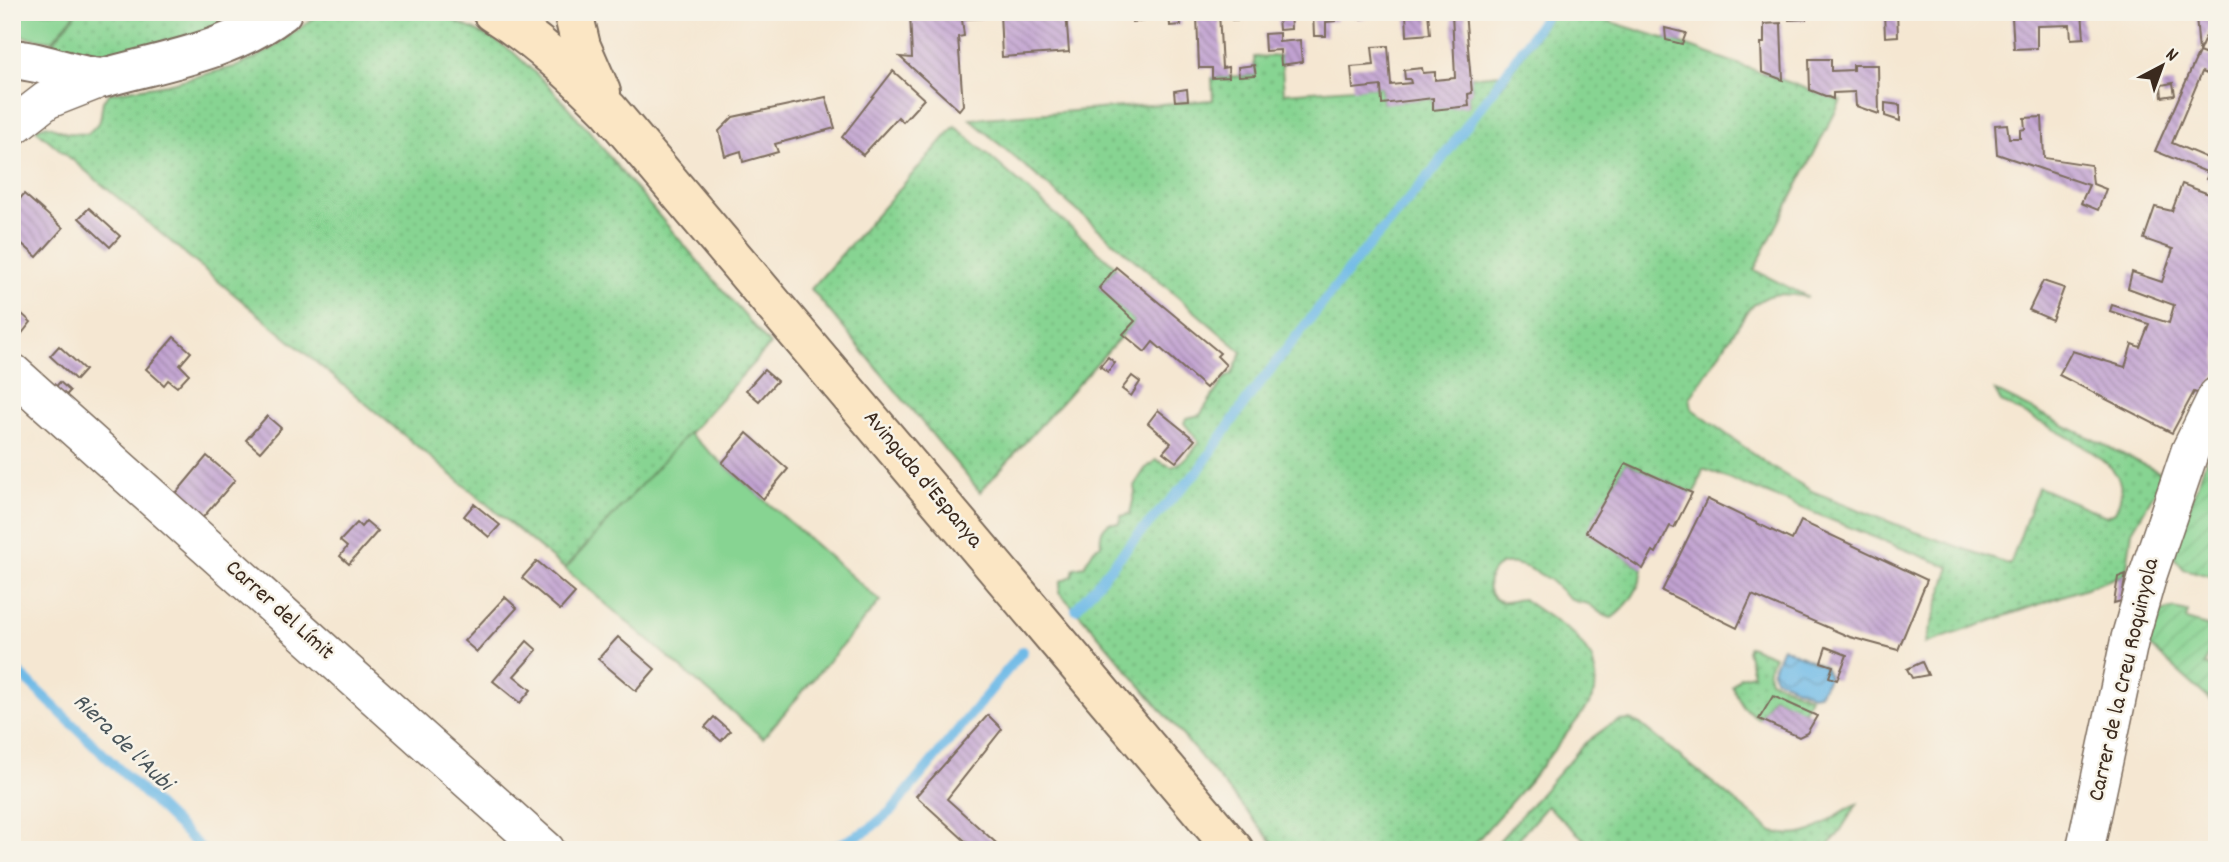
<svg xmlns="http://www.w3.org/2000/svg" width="2229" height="862" viewBox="0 0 2229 862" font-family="Dekko,sans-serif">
  <defs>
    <pattern id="grass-dots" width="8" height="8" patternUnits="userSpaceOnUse" patternTransform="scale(1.75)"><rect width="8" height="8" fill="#87d492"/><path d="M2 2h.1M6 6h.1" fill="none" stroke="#75b67d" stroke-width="1.8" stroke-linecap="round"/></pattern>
    <pattern id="garden-furrows" width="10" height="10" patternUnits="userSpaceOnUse" patternTransform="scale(1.75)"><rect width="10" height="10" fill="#87d492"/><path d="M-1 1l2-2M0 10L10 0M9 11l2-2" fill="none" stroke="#75b67d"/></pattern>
    <pattern id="water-waves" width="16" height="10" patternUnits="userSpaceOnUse" patternTransform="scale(1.75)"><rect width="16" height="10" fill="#6ebae7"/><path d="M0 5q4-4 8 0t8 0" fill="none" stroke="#5c97bb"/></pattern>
    <pattern id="building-back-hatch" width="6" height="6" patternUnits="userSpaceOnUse" patternTransform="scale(1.75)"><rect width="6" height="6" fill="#c1a2d1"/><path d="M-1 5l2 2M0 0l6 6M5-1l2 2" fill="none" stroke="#9e84a9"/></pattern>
  </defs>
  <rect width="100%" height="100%" fill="#f7f3e8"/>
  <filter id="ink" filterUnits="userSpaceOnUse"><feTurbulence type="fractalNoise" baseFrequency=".0143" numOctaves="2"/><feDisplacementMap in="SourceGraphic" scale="14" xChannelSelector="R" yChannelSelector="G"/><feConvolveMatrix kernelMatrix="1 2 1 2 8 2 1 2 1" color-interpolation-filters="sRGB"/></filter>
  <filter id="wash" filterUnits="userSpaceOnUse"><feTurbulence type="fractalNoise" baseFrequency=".00686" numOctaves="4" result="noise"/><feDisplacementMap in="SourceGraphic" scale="28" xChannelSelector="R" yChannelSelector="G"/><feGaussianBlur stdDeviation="1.57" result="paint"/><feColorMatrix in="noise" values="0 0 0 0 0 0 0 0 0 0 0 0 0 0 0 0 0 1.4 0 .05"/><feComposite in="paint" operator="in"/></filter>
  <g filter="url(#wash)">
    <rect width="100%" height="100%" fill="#f5e7d2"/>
    <g fill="url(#grass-dots)" stroke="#617f58" stroke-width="2">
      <path d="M77,12H265L219,29L108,54H87L82,61L47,50Z"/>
      <path d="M322,12H436L493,39L513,52L550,87L590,132L624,175L770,345L565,569L35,129L47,125L67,133L88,134L100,121L103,101L110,93L167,84L238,66L269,51Z"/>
      <path d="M1553,12H1579L1682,44L1841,101L1754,270L1808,297C1782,293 1770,290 1749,309L1690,398L1692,409L1700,415L1773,468L1814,492L1913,531L2010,565L2038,487L2106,516L2115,512C2120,501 2123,492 2119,480C2109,452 2028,417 2001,402L1995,391L2165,475L2132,531L2126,574L1925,644L1950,567C1867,536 1786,500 1703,469L1696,491L1692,493L1626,463L1587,532L1643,569C1640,589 1629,605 1612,618C1601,616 1597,609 1588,604C1583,602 1577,603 1573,600C1563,595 1557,585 1548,579C1534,570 1506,554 1493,571C1485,582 1487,599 1502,602C1508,603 1517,599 1523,599L1575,635L1592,659L1596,676L1595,692L1588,706L1533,777L1469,850H1279L1093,629L1059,592L1061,581L1072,576L1074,568L1084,566L1094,549L1101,545C1100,535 1101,529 1109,523H1119L1121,516L1130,514L1135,492L1134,486L1145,469L1156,460L1172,467C1185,461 1192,454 1199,442L1184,423L1186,418L1200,415L1224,379L1232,374L1242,352L970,119L1213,100L1212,78L1255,75L1254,57L1281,56L1284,93L1381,86L1382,103L1433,98V109L1469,105L1468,94L1472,93L1470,77L1500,74L1502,86Z"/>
      <path d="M955,126L1116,267L1099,288L1135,321L980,492L811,289Z"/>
      <path d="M1749,646L1774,656L1768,671L1770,680L1810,697L1804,711L1773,696L1759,719L1743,707L1732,686L1740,677L1753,674L1747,650Z"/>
      <path d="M1629,720L1640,724L1773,832C1815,843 1823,819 1857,804L1837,836L1823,850H1596L1547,806L1509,850H1491L1585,743L1608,726L1619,721Z"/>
    </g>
    <g fill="#87d492" stroke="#617f58" stroke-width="2">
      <path d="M12,12H77L52,41L12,35Z"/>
      <path d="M688,433L880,601L763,738L565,569Z"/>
    </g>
    <g fill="url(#garden-furrows)" stroke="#617f58" stroke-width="2">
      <path d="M2217,440V578L2184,569L2172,555L2205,463Z"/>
      <path d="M2173,609L2188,612L2186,620L2217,629L2205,665L2217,669V706L2145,642C2151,626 2154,610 2173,609Z"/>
    </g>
    <path fill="url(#water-waves)" stroke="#547282" stroke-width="2" d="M1782,647L1824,666L1829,677L1819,694L1812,695L1775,678L1772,671Z"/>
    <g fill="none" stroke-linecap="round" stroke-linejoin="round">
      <g stroke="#6ebae7" stroke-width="10">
        <path d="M1076,609L1138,535L1198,471L1249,397L1359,257L1433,171L1505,74L1548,12"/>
        <path d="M12,666L203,850"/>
        <path d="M828,850L868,830L892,810L1023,651"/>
      </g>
    </g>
    <g id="blocks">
      <g fill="url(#building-back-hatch)">
        <path d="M910,12H983V18L962,19L964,36L958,37L963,105L959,110L900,57L912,58Z"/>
        <path d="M1000,12H1066L1069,52L1002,57Z"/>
        <path d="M1132,12H1145V21L1132,22Z"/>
        <path d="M1169,12H1219L1222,68L1228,67L1229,77L1212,78V68H1199L1197,16L1180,15L1181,25L1170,26Z"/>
        <path d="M1231,12H1290L1291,29L1279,30L1278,17L1232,20Z"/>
        <path d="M1313,12H1336V21L1326,22V36H1314Z"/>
        <path d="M1357,12H1370L1371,17L1358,19Z"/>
        <path d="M1406,12H1428L1430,34L1407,36Z"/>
        <path d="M1452,12H1465L1472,93L1468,94L1469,106L1433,110V98L1382,104L1381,86L1353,89L1351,67L1374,65L1372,47L1388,46L1391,85L1411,83L1410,79H1405L1404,70L1422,68L1423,73L1435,72V80L1455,78Z"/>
        <path d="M1789,12H1805L1806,19L1789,20Z"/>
        <path d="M1884,12H1897L1898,36L1885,37Z"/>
        <path d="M2016,12H2082L2084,38L2071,39L2070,25L2037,26V48L2014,49L2012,17L2016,16Z"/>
        <path d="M2215,15L2199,52L2196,16Z"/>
        <path d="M1781,23L1783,80L1762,72L1761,43H1764V24Z"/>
        <path d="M1665,28L1686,33L1682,44L1666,40Z"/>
        <path d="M1279,33V42L1300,40L1302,62L1281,65L1280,50L1265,51L1264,34Z"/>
        <path d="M2199,52L2217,59V78L2202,72L2172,143L2214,161L2217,154V184L2206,179L2209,173L2155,151Z"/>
        <path d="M1809,59H1831V71L1853,70V65H1878L1879,114L1856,106L1855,92L1833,93V99L1810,90Z"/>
        <path d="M1254,65L1256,75L1239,76L1238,67Z"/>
        <path d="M893,71L924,99L903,122L898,117L863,155L842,137Z"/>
        <path d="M2173,83L2175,95L2162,97L2161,85Z"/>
        <path d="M1187,89L1188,100L1175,101L1174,91Z"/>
        <path d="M826,97L835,128L775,144L778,152L743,162L741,151L725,156L719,131L733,117Z"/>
        <path d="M1885,103L1900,105V121L1885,116Z"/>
        <path d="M2042,117L2044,158L2091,165L2093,184L2106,189L2098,210L2081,203L2089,185L1997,154L1995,125L2007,124L2009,138H2020V130L2025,129L2024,118Z"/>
        <path d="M2182,184L2217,197V371L2205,396L2194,392L2172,433L2059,375L2072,351L2125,367L2132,344L2140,347L2149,324L2110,311L2112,305L2169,323L2174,305L2128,288L2132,272L2162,282L2173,249L2144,239L2155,207L2172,211Z"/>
        <path d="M24,194L63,228L37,257L12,235V208Z"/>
        <path d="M89,208L120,236L110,247L79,218Z"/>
        <path d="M1116,267L1220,353L1217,356L1226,365L1206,388L1153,342L1145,352L1123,334L1135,321L1099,288Z"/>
        <path d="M2043,281L2064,288L2052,320L2029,310Z"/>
        <path d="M12,305L31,322L19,337L12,331Z"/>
        <path d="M174,337L191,352L180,365L189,374L177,387L168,380L164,385L146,369Z"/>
        <path d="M59,346L85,370L76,380L50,356Z"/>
        <path d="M1108,357L1115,363L1108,372L1100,366Z"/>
        <path d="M764,370L777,381L759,401L746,390Z"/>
        <path d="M1132,376L1140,382L1131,396L1122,389Z"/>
        <path d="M60,382L70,391L60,402L50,393Z"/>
        <path d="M1158,410L1195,440L1176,462L1163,452L1171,443L1148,423Z"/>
        <path d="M267,416L281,428L260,452L246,440Z"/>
        <path d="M747,433L788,469L763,499L722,463Z"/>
        <path d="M207,456L235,480L199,522L172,498Z"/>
        <path d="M1626,463L1692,493L1674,528L1670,526L1656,553L1653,551L1643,569L1586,532Z"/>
        <path d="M1707,499L1792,540L1801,521L1927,580L1898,650L1850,637L1752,595L1737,628L1662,591Z"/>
        <path d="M474,504L500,525L489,537L464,516Z"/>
        <path d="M366,521L378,531L349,564L340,556L347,547L340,541L357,523L361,527Z"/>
        <path d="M537,561L575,593L560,610L522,578Z"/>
        <path d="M2126,574L2121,601L2114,603L2118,577Z"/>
        <path d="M505,597L517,608L477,652L464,641Z"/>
        <path d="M618,637L655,669L636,691L598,659Z"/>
        <path d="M527,641L537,650L514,676L531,690L520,703L493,681Z"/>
        <path d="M1826,647L1847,655L1837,680L1829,677L1833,666L1821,662Z"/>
        <path d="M1922,662L1928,675L1912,678L1907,669Z"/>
        <path d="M1773,696L1817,716L1807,733L1799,737L1759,719Z"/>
        <path d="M988,715L1002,729L947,799L1004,850H975L916,796Z"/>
        <path d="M714,717L730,731L721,741L705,727Z"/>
      </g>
    </g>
  </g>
  <g filter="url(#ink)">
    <use href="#blocks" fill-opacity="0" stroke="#7c6c5d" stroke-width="2"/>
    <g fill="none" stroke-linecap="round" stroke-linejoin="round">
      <g stroke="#7c6c5d" stroke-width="40">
        <g id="minor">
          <path d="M12,127L47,100L103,78"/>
          <path d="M12,372L546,850"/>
          <path d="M2085,850L2130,638L2148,575L2190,451L2217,396"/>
        </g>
      </g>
      <g stroke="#7c6c5d" stroke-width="42">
        <path id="tertiary" d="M12,59C44,61 71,76 103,78C164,61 231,51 282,12"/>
      </g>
      <g stroke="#7c6c5d" stroke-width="42">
        <g id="secondary">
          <path d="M492,12C536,39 573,74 609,110L1234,850"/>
          <path d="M573,12L581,46L601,92"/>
        </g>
      </g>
      <use href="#minor" stroke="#fff" stroke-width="37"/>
      <use href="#tertiary" stroke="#fff" stroke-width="38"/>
      <use href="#secondary" stroke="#fbe6c4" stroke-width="38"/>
    </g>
  </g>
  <g text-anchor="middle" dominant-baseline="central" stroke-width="5" stroke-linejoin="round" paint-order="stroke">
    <g font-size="23" fill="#3b2a1e" stroke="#f7f3e8">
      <text transform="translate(922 480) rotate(50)">Avinguda d'Espanya</text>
      <text transform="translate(279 611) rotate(42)">Carrer del Límit</text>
      <text transform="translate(2125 680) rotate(-77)">Carrer de la Creu Roquinyola</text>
    </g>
    <g font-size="24" font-style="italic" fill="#4a555a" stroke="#f7f3e8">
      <text transform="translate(122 743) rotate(44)">Riera de l'Aubi</text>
    </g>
  </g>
  <rect width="2229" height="862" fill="none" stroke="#f7f3e8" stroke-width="42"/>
  <g transform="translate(2162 66) rotate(41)" stroke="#f7f3e8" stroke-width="5" paint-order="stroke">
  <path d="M0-5L12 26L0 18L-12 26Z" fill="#3b2a1e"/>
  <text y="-10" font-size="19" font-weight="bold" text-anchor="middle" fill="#3b2a1e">N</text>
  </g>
</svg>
